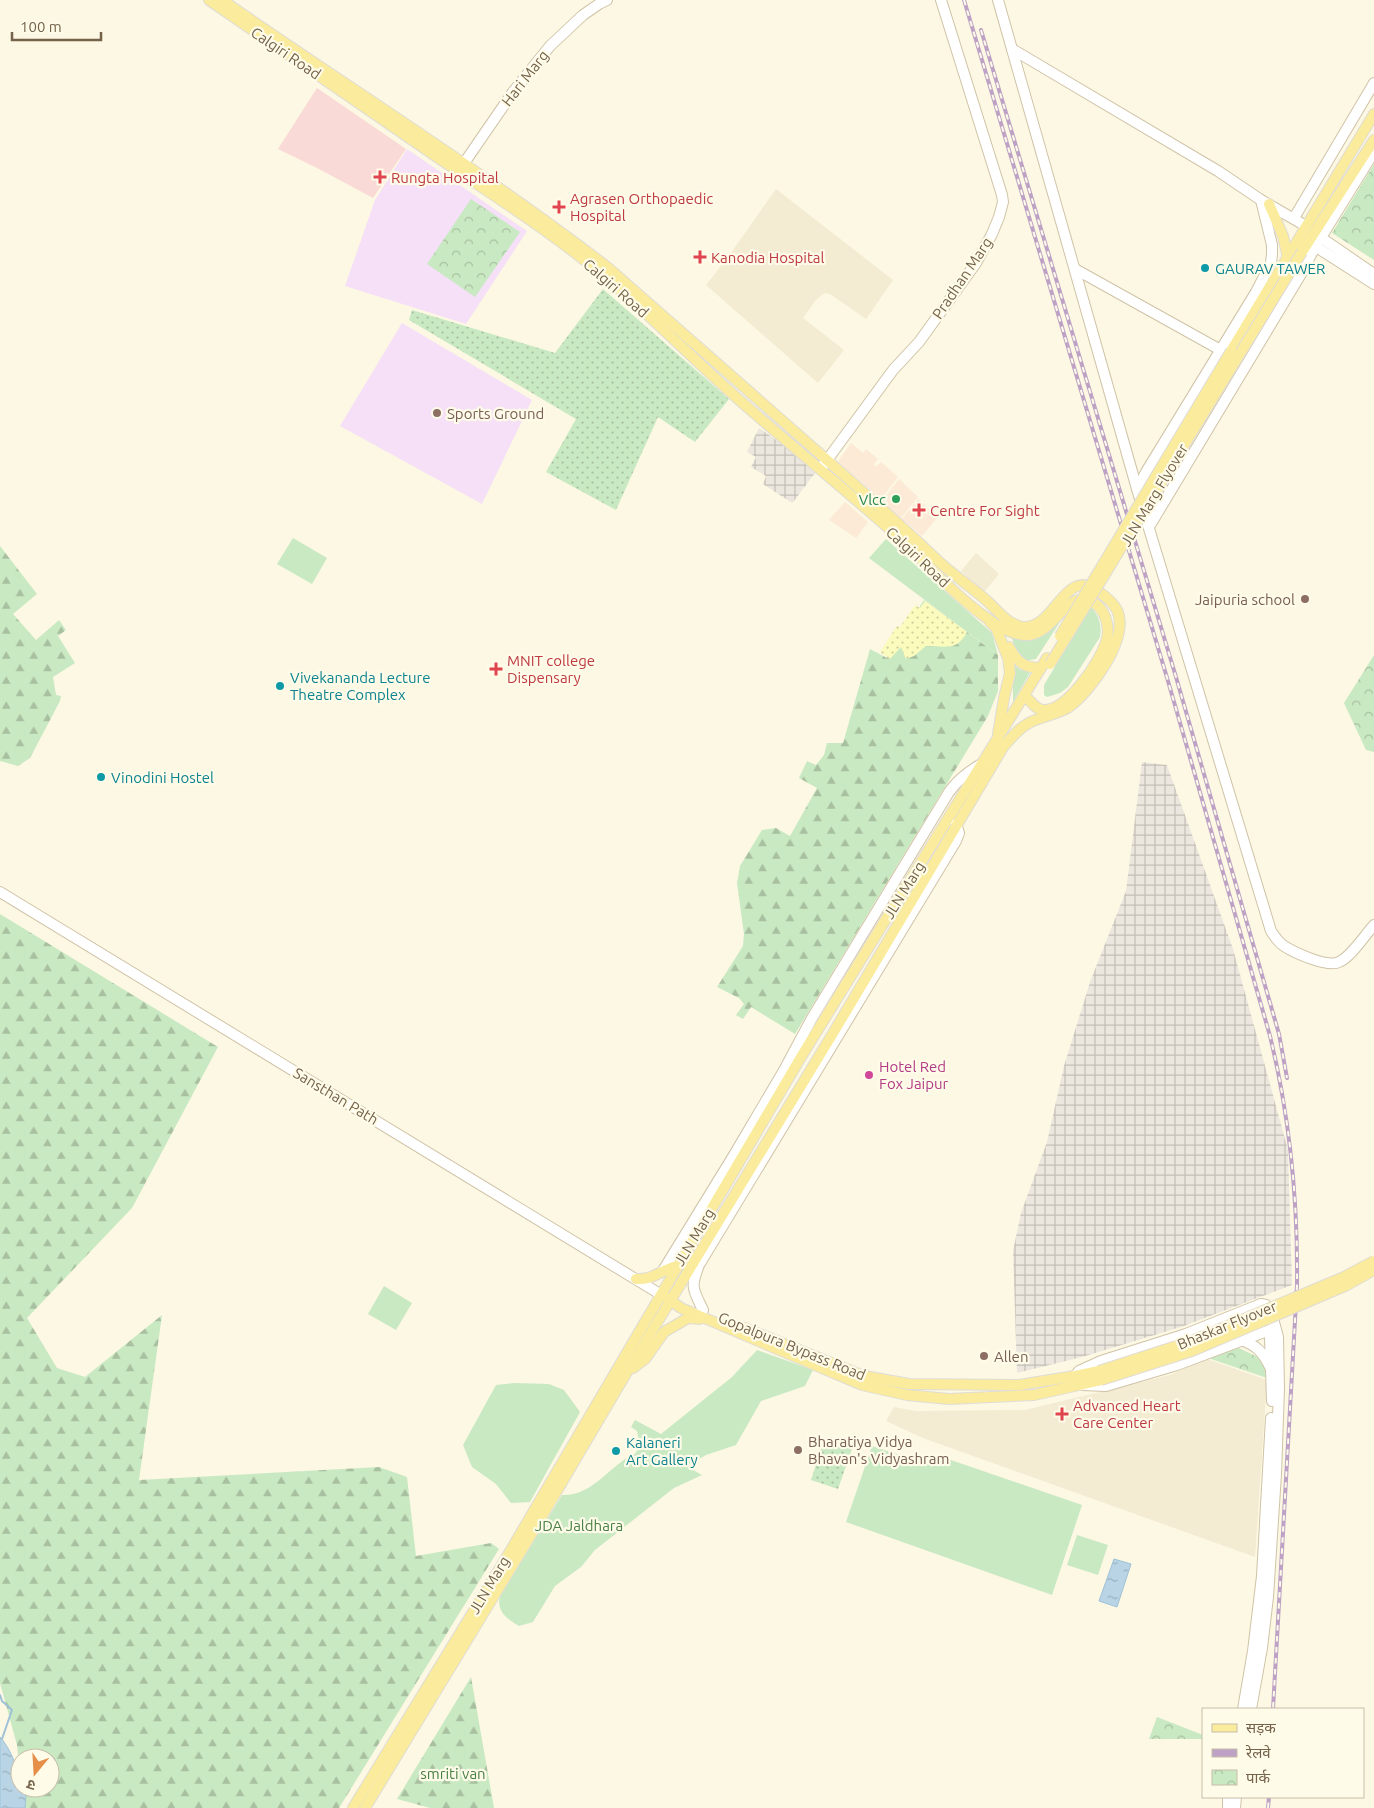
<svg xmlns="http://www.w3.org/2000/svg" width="1374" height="1808" viewBox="0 0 1374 1808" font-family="Ubuntu,'Noto Sans Devanagari',sans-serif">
  <defs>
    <pattern id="industrial-grid" width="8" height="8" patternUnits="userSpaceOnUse" patternTransform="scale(1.25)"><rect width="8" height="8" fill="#ebe7de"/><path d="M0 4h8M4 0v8" fill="none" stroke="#c3bfb6"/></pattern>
    <pattern id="grass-dots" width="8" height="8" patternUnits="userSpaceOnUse" patternTransform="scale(1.25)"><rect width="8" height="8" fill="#c9e9c2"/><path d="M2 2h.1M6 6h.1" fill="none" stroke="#a8c0a0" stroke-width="1.8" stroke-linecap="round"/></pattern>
    <pattern id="forest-firs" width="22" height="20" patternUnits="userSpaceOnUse" patternTransform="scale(1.25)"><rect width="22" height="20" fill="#c9e9c2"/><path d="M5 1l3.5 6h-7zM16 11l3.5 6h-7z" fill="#a8c0a0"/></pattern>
    <pattern id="sand-dots" width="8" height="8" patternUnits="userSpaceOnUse" patternTransform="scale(1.25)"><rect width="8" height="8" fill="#fbfbbe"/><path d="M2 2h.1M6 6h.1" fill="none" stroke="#d0cf9c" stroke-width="1.8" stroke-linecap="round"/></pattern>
    <pattern id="park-crowns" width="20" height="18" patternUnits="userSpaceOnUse" patternTransform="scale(1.25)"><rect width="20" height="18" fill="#c9e9c2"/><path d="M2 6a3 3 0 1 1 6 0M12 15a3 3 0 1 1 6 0" fill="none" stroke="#a8c0a0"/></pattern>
    <pattern id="water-ripples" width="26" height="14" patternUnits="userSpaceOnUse" patternTransform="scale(1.25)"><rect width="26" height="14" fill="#b8d4e5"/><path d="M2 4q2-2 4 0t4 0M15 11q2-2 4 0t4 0" fill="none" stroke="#9aafbc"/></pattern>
  </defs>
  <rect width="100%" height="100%" fill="#fcf8e3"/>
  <g fill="#f3ebd2">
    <path d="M776,189L893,280L866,319L830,294L824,293L815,301L803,318L844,350L818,383L706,285L728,257Z"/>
    <path d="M976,553L999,574L984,592L961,571Z"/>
    <path d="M1207,1359L1267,1380L1255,1557L923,1438L886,1421L894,1407L916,1411L1025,1410L1170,1375Z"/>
  </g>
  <g fill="#fcead7">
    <path d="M851,443L863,453L866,449L878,459L874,464L876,467L881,462L898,477L881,499L839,463V460Z"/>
    <path d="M899,479L918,497L901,518L882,501Z"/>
    <path d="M918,499L938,517L922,536L902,519Z"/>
    <path d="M845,502L868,522L856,538L829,520Z"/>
  </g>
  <g fill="url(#industrial-grid)">
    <path d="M759,428L792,451L815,473L794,501L792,503L763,484L766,476L751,467L756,457L747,452Z"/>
    <path d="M1142,762L1167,765L1233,949L1288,1150L1292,1285L1181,1327L1082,1357L1017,1373L1013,1251L1021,1213L1047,1142L1064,1066L1090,982L1126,891Z"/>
  </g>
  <g fill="#f5e0f8">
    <path d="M407,149L527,231L466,324L345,286L375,200Z"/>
    <path d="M402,323L532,400L482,504L340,426Z"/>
  </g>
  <path fill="#fadad6" d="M317,88L406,149L373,198L319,169L278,149Z"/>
  <g fill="url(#grass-dots)">
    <path d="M603,289L729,399L695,442L658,417L616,510L546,472L576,419L409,320L412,310L555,353Z"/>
    <path d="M836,1437L841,1439L840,1442L853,1446L838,1489L811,1480L823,1443Z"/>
  </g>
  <g fill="url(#forest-firs)">
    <path d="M0,546L37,594L13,614L36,640L59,620L66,630L58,636L75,663L53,677L56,695L61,696L60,701L30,758L18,766L0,761Z"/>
    <path d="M924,600L998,655V691L988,716L795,1034L751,1007L743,1019L736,1015L744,1004L739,998L717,987L743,946L744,934L737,883L740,866L762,830L776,828L790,836L817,788L799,778L807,761L816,765L824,755L827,743H843L870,649L887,658Z"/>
    <path d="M0,914L218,1047L132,1208L27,1318L57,1368L85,1377L162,1315L139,1480L379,1467L407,1477L416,1556L491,1543L499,1549L339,1808H24L21,1788H50V1758H20V1775L17,1745L0,1683Z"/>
    <path d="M471,1677L494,1808H430L397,1799Z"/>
  </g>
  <path fill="url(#sand-dots)" d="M925,601L967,632C956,653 945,645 926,646L914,656L906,659L901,647L890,659L880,652L897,626L900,627L915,605L920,608Z"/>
  <g fill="url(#park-crowns)">
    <path d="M1374,164V260L1332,233Z"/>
    <path d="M471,199L520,232L475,297L427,264Z"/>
    <path d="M1374,655V752L1366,750L1344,703Z"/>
    <path d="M1239,1348L1262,1359L1267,1378L1208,1358L1233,1349Z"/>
    <path d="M1157,1717L1203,1735V1739H1149Z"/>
  </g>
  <g fill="#c9e9c2">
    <path d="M293,538L327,558L312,584L277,564Z"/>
    <path d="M886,539L992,633L998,655L869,558Z"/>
    <path d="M1074,600L1036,659L1024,661L1017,653L1011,636Z"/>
    <path d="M1091,607C1099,616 1102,625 1100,637L1068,687L1060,693L1047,697L1044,695V685Z"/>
    <path d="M1013,662C1018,670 1021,671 1031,671L1013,702Z"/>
    <path d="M384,1286L412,1303L396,1330L368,1314Z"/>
    <path d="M757,1350L813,1370L805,1386L761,1401L736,1445L706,1455L686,1466L702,1475L674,1488L595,1550L581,1567L555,1586L533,1622L519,1626C507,1619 496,1611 500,1596L562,1495C594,1496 609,1465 636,1453C639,1445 639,1439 637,1431L631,1427L635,1420L661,1434L732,1377Z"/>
    <path d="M514,1383L549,1384L564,1390L580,1412L530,1502L511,1503L496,1484L472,1467L463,1445L496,1385Z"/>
    <path d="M872,1446L930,1465L943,1463L948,1459L1082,1505L1052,1595L846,1522Z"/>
    <path d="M1077,1535L1108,1545L1098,1575L1067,1565Z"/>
  </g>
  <g fill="url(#water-ripples)" stroke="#9ec1d7">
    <path d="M1114,1559L1131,1564L1117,1607L1099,1601Z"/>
    <path d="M0,1737C11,1749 20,1772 20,1788H23L26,1795L25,1808H0Z"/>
  </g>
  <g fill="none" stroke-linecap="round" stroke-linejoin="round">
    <path stroke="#9ec1d7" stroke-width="2" d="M0,1695L2,1701L12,1710L2,1739"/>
    <g stroke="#d0c3a7" stroke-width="12">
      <g id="secondary">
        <path d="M998,0L1137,489L1271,931C1275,937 1278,942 1284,946C1295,953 1328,968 1339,962C1351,957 1365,935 1374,925"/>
        <path d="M1012,49L1218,171L1261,200L1306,226"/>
        <path d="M460,169L513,92L550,46L583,15L599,4L607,0"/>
        <path d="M1294,218L1374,83"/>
        <path d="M1317,235L1374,274"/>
        <path d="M1310,243L1374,284"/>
        <path d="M1075,269L1226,353"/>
        <path d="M822,467L893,370L919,342L976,263L992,234L999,217L1003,202L1002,195L941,0"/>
        <path d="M1137,489L1146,472L1256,292L1271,263L1272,254V245L1261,200"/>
        <path d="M1149,527L1301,274L1315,247L1374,152"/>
        <path d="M0,892L660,1294"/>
        <path d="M664,1269L734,1155L783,1072L812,1018L949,792C958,779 969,771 983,763"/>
        <path d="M703,1310C693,1289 690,1288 699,1265L956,841L959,833L956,824"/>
        <path d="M1241,1340C1256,1345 1263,1352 1270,1367"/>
        <path d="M1075,1376L1079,1371L1101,1361L1186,1334L1261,1304L1266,1305L1271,1311L1278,1337L1279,1388L1276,1474L1268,1597L1262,1648L1251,1709"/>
        <path d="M1083,1385L1106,1386L1177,1365L1275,1328"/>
        <path d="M1272,1401L1270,1338L1275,1328"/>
        <path d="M1243,1709L1253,1651L1262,1576L1271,1418"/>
        <path d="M1228,1808V1797"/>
        <path d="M1235,1808L1236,1797"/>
      </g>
    </g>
    <g stroke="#e0dcd7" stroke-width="12">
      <g id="primary">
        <path d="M209,0C285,52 361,104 437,157C493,195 552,232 604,276C650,315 692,358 737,398C788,443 842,487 893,532C924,561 953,594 988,619C999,627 1015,636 1029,635C1057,632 1068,582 1098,606C1107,614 1110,631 1106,642C1100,661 1067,712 1043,710C1036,709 1033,704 1028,699"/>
        <path d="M222,0C349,88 480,170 602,263C615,273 626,284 638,294C673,325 709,356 744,387C807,443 872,498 934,557C950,573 969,585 986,600C994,607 1001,616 1010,622C1012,623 1021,627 1023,627C1056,629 1064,566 1098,591C1105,596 1113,602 1117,610C1130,638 1091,691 1069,707C1059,713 1049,715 1038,719C1022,724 1013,736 1002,748"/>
        <path d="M1269,204L1283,236L1288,258"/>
        <path d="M1302,252L1374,140"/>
        <path d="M1231,351L1374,114"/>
        <path d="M990,622L996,628L1008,658L1010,673L1004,698L998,734"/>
        <path d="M1009,647C1017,662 1024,668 1041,668"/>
        <path d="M636,1279C654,1280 660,1270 677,1266"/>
        <path d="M667,1298L681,1308L862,1385L907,1395L949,1399L1034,1395L1101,1380"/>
        <path d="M742,1327L864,1376L909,1384L1019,1385L1075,1376L1099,1371"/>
        <path d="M633,1368L645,1359L664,1332L688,1318L700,1319"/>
        <path d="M353,1808L505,1560L801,1057L1047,658"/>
        <path d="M365,1808L529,1538L627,1372L835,1030L1005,744"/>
      </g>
    </g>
    <use href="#secondary" stroke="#fff" stroke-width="10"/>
    <use href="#primary" stroke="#faec9c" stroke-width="10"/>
    <g stroke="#bda2c5" stroke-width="4">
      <g id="rail">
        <path d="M964,0L1168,681L1270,1036C1290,1118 1298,1200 1297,1285L1273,1709"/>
        <path d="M981,30L1176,677L1279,1034L1287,1078"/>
        <path d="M1268,1808L1269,1797"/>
      </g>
    </g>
    <use href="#rail" stroke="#fffbe9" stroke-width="2" stroke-dasharray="5.5" stroke-linecap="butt"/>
    <g stroke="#e0dcd7" stroke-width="12" stroke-linecap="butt">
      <g id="primary-bridge">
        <path d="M1060,636L1231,351"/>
        <path d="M1050,664L1302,252"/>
        <path d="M1099,1371L1189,1342L1344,1277L1374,1261"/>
        <path d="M1101,1380L1192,1351L1345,1286L1374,1270"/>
      </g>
    </g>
    <use href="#primary-bridge" stroke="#faec9c" stroke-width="10"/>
  </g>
  <g fill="#e0444e" stroke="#fffbe9" stroke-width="2">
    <path d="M377.5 169.5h5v5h5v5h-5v5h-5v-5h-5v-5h5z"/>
    <path d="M556.5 199.5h5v5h5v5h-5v5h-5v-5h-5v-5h5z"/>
    <path d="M697.5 249.5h5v5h5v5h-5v5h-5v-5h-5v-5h5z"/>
    <path d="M916.5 502.5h5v5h5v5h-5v5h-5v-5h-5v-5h5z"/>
    <path d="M493.5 661.5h5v5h5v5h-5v5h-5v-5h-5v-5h5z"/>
    <path d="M1059.5 1406.5h5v5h5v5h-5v5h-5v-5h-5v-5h5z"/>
  </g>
  <g fill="#0f9aa8" stroke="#fffbe9" stroke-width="2">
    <circle cx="1205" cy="268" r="5"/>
    <circle cx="280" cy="686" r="5"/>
    <circle cx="101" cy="777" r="5"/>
    <circle cx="616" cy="1451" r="5"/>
  </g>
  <g fill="#8d6e63" stroke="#fffbe9" stroke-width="2">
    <circle cx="437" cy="413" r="5"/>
    <circle cx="1305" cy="599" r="5"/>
    <circle cx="984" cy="1356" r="5"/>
    <circle cx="798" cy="1450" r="5"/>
  </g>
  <circle fill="#2e9e5b" stroke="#fffbe9" stroke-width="2" cx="896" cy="499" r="5"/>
  <circle fill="#d1479c" stroke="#fffbe9" stroke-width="2" cx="869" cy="1075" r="5"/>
  <g text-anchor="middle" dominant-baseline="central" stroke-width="4.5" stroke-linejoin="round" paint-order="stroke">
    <g font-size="15" fill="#746249" stroke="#fffbe9">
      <text transform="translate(286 53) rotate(34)">Calgiri Road</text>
      <text transform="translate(525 78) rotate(-52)">Hari Marg</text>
      <text transform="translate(962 278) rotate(-56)">Pradhan Marg</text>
      <text transform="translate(616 288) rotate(41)">Calgiri Road</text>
      <text transform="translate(1154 495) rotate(-59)">JLN Marg Flyover</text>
      <text transform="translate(918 557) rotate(43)">Calgiri Road</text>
      <text transform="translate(904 890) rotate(-58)">JLN Marg</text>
      <text transform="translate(336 1096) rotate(31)">Sansthan Path</text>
      <text transform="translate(694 1237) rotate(-59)">JLN Marg</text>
      <text transform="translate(1227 1325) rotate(-22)">Bhaskar Flyover</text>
      <text transform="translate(792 1346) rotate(22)">Gopalpura Bypass Road</text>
      <text transform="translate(489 1585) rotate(-59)">JLN Marg</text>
    </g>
    <g font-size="15" fill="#be3a42" stroke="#fffbe9" text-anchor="start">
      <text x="391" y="177">Rungta Hospital</text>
      <text x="570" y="198">Agrasen Orthopaedic<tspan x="570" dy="17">Hospital</tspan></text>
      <text x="711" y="257">Kanodia Hospital</text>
      <text x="930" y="510">Centre For Sight</text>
      <text x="507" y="660">MNIT college<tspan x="507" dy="17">Dispensary</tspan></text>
      <text x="1073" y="1405">Advanced Heart<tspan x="1073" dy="17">Care Center</tspan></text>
    </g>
    <g font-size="15" fill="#0d838f" stroke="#fffbe9" text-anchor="start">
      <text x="1215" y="268">GAURAV TAWER</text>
      <text x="290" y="677">Vivekananda Lecture<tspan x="290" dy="17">Theatre Complex</tspan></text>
      <text x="111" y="777">Vinodini Hostel</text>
      <text x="626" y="1442">Kalaneri<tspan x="626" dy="17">Art Gallery</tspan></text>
    </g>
    <g font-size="15" fill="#785e54" stroke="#fffbe9" text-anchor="start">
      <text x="447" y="413">Sports Ground</text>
      <text x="1295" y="599" text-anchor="end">Jaipuria school</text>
      <text x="994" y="1356">Allen</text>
      <text x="808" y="1441">Bharatiya Vidya<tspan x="808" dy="17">Bhavan's Vidyashram</tspan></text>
    </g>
    <g font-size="15" fill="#27864d" stroke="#fffbe9" text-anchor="end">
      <text x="886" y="499">Vlcc</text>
    </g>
    <g font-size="15" fill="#b23c85" stroke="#fffbe9" text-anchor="start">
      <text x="879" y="1066">Hotel Red<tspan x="879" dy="17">Fox Jaipur</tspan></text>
    </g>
    <g font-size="15" fill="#487f44" stroke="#fffbe9">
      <text x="579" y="1525">JDA Jaldhara</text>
      <text x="453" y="1773">smriti van</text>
    </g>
  </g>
  <rect x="1202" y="1708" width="162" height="90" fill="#fffbe9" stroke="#c7bea9"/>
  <rect x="1212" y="1724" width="25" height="8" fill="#faec9c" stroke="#c7bea9"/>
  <text x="1246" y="1733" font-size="15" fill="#746249">सड़क</text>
  <rect x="1212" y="1749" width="25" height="8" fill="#bda2c5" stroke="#c7bea9"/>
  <text x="1246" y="1758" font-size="15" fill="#746249">रेलवे</text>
  <rect x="1212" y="1770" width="25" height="15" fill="url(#park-crowns)" stroke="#c7bea9"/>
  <text x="1246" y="1783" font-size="15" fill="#746249">पार्क</text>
  <g transform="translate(35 1773) rotate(198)"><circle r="24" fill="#fffbe9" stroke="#c7bea9"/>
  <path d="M0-4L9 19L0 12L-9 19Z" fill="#e58f49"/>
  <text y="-8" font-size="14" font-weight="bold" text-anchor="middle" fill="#746249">उ</text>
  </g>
  <path d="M12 32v8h89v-8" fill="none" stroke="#746249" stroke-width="2.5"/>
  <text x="20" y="32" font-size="15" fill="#746249" stroke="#fffbe9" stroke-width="4" paint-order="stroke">100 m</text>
</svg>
